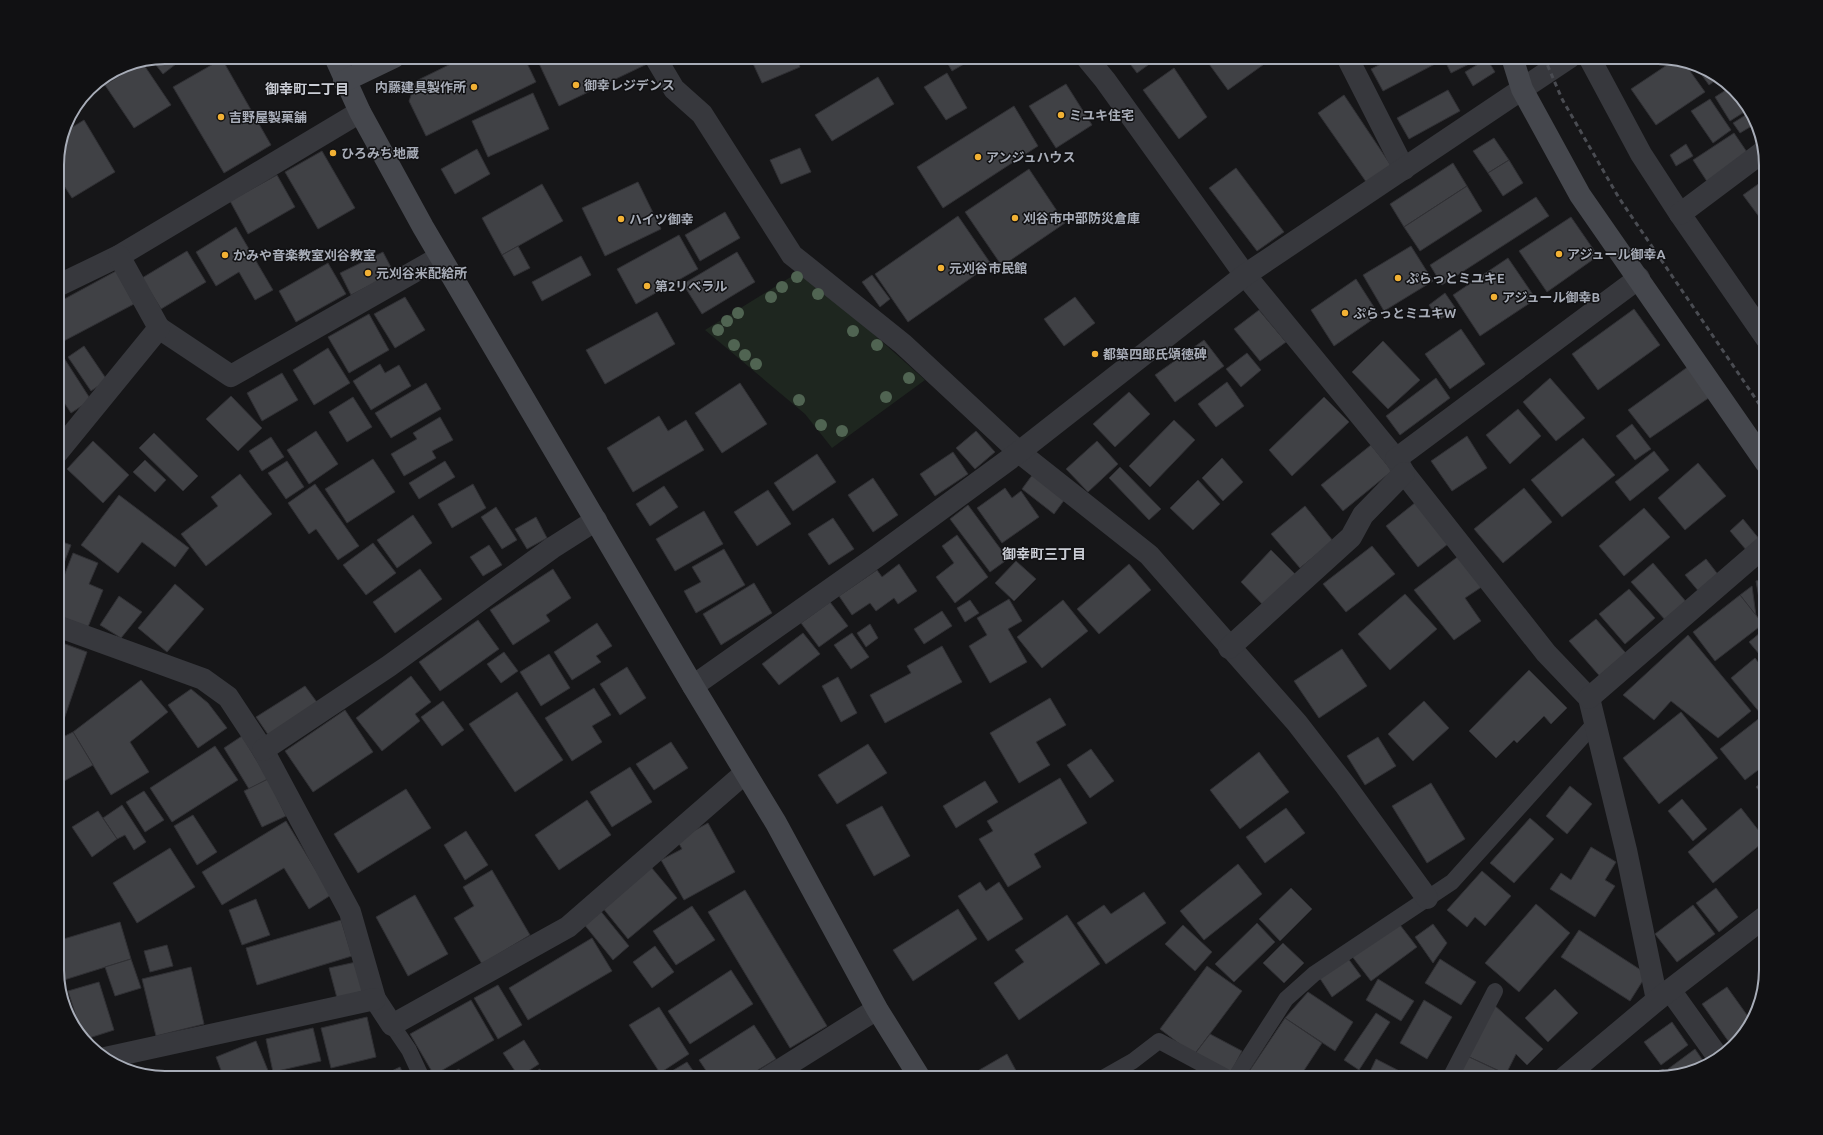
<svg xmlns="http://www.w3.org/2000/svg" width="1823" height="1135" viewBox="0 0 1823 1135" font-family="Ubuntu,'Noto Sans JP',sans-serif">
  <rect width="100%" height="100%" fill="#161618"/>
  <path fill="#1e261f" d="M802,270L925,380L832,448L805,414L705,330Z"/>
  <g fill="#404145" stroke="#303034">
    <path d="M165,57H185L163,74L152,60Z"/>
    <path d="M465,57H524L536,82L426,136L409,101L416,81Z"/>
    <path d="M536,57H643L647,64L559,106Z"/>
    <path d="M750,57H796L800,67L762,83Z"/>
    <path d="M944,57H976L952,71Z"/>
    <path d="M1125,57H1159L1137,73Z"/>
    <path d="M1204,57H1274L1228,90Z"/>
    <path d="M1395,57H1431L1435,64L1383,91L1371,69Z"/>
    <path d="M1443,57H1483L1451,73Z"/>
    <path d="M222,59L271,145L224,173L173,87Z"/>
    <path d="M1487,59L1495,72L1473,86L1465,72Z"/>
    <path d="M1673,61L1685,64L1705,92L1656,125L1631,89Z"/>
    <path d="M142,62L171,105L134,128L105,85Z"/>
    <path d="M1696,67L1712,72L1719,78L1709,85Z"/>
    <path d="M1174,68L1207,117L1179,139L1143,90Z"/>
    <path d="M947,73L967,108L946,120L924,87Z"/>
    <path d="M878,77L894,104L832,141L815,115Z"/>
    <path d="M1066,84L1092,125L1056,148L1029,106Z"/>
    <path d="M1729,88L1749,109L1730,121L1715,97Z"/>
    <path d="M1448,90L1460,111L1409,139L1397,118Z"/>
    <path d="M533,93L549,129L488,157L472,121Z"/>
    <path d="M1344,95L1394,170L1369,186L1318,113Z"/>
    <path d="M1710,99L1731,130L1713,143L1691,111Z"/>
    <path d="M1014,106L1038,146L943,208L917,167Z"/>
    <path d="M1752,111L1755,124L1740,133L1733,123Z"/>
    <path d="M84,120L115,172L72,198L57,175V158L63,133Z"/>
    <path d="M1734,133L1749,155L1708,183L1693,160Z"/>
    <path d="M1494,138L1509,160L1488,173L1473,151Z"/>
    <path d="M1686,144L1693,156L1676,166L1670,155Z"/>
    <path d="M800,148L811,172L781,184L770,160Z"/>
    <path d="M477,149L490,174L455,194L441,169Z"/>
    <path d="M322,151L355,208L318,229L285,172Z"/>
    <path d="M1509,160L1523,183L1503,196L1488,173Z"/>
    <path d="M1453,163L1467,186L1404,227L1390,204Z"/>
    <path d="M1236,168L1284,232L1257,251L1209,188Z"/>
    <path d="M1029,169L1065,223L1002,266L965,212Z"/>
    <path d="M277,175L295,207L248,234L230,201Z"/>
    <path d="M1764,180L1766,182V226L1743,195Z"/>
    <path d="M638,182L661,229L605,256L582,208Z"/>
    <path d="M542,184L563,221L502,255L482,218Z"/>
    <path d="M1467,186L1482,211L1420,251L1404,227Z"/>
    <path d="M1536,197L1549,216L1442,285L1430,265Z"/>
    <path d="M725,212L740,238L700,261L685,235Z"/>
    <path d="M958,216L991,264L908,322L875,274Z"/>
    <path d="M1571,217L1598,256L1547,292L1519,251Z"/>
    <path d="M236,227L273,290L255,300L239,272L216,286L196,252Z"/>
    <path d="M679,235L698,269L636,304L617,269Z"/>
    <path d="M518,246L530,268L514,276L502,255Z"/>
    <path d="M1411,246L1433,281L1384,311L1363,275Z"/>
    <path d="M187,251L206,282L161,309L142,278Z"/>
    <path d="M383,252L394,273L351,295L340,273Z"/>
    <path d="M737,252L755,282L702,314L683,284Z"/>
    <path d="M581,256L591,275L542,301L532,282Z"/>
    <path d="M1508,258L1536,299L1480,336L1453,295Z"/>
    <path d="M328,263L346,294L296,322L279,291Z"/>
    <path d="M116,271L134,304L60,343L57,338V303Z"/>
    <path d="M872,275L890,299L880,307L862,282Z"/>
    <path d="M1356,279L1379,315L1334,346L1311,310Z"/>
    <path d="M1445,293L1456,309L1439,320L1429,305Z"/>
    <path d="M405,297L425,330L395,348L374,314Z"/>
    <path d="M1075,297L1095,323L1064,346L1044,319Z"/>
    <path d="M1634,309L1660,345L1598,390L1572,354Z"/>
    <path d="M1259,310L1286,342L1260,361L1234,329Z"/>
    <path d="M657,312L675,344L605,384L586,350Z"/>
    <path d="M369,314L389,350L349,373L328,337Z"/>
    <path d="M1461,329L1485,364L1450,389L1425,354Z"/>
    <path d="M1204,340L1224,366L1175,402L1155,375Z"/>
    <path d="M1383,341L1420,380L1388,409L1352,372Z"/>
    <path d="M84,346L107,380L91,391L68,357Z"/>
    <path d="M328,348L350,383L314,405L293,370Z"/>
    <path d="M1247,353L1261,370L1241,387L1226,369Z"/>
    <path d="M64,358L91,400L71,413L57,392V363Z"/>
    <path d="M380,364L385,373L399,365L411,386L371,410L353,381Z"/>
    <path d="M1689,366L1710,397L1650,438L1628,410Z"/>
    <path d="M282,373L298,400L262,421L247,393Z"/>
    <path d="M1436,378L1450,398L1400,435L1386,416Z"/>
    <path d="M1550,378L1585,418L1556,441L1523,402Z"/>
    <path d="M1227,382L1244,406L1216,427L1198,404Z"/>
    <path d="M426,383L441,409L391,438L375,413Z"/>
    <path d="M740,383L767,424L722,453L695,413Z"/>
    <path d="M1129,392L1150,414L1115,447L1093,424Z"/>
    <path d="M231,396L262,428L238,451L206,419Z"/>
    <path d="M353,397L372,427L347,442L329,412Z"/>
    <path d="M1324,397L1349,422L1292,476L1269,450Z"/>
    <path d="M1518,409L1541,436L1510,464L1486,435Z"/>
    <path d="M57,416L64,422L57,429Z"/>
    <path d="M659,416L668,431L686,420L704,450L633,492L607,448Z"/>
    <path d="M440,417L453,440L432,451L436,458L404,476L391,454L417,439L413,433Z"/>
    <path d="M1174,420L1195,440L1150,487L1129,466Z"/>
    <path d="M1632,424L1651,449L1635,460L1616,436Z"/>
    <path d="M316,431L338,464L309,484L287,450Z"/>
    <path d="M976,431L995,452L975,469L956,448Z"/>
    <path d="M154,433L198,476L183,491L139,448Z"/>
    <path d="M1467,436L1487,468L1452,491L1431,461Z"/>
    <path d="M271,437L284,457L262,471L249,451Z"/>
    <path d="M1583,438L1615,475L1562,517L1531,480Z"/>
    <path d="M93,441L129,475L103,503L67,469Z"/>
    <path d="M1097,441L1118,464L1088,492L1066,469Z"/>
    <path d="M1371,445L1392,471L1343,511L1321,485Z"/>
    <path d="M1654,451L1669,470L1630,501L1615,482Z"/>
    <path d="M953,452L968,474L935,496L920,474Z"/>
    <path d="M817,454L836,482L793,511L774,483Z"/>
    <path d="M1222,458L1243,482L1223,501L1202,478Z"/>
    <path d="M373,459L395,492L347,523L325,489Z"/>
    <path d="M145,460L166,480L155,492L133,472Z"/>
    <path d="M287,461L304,487L286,499L268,473Z"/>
    <path d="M445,461L455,477L419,499L409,483Z"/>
    <path d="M1698,463L1726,496L1685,530L1658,498Z"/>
    <path d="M1120,467L1161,509L1149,520L1109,478Z"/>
    <path d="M240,474L272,514L206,566L181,534L218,506L211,497Z"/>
    <path d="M1033,474L1065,499L1054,514L1022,489Z"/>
    <path d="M873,478L898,515L873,532L848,495Z"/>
    <path d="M1198,480L1220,504L1193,530L1170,508Z"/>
    <path d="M315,484L359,546L338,560L316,529L309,534L288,503Z"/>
    <path d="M473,484L486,508L452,528L438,504Z"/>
    <path d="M664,486L678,507L650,526L636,504Z"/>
    <path d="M1005,488L1012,498L1021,491L1039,517L1002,543L977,508Z"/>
    <path d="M1524,488L1552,522L1503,563L1474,529Z"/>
    <path d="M768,490L791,524L757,546L734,512Z"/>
    <path d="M119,495L189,548L175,567L142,542L118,573L81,545Z"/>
    <path d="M1416,502L1448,544L1418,567L1386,526Z"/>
    <path d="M968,505L1008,559L990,572L950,519Z"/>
    <path d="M1305,506L1333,541L1300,568L1271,534Z"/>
    <path d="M496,507L517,540L502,549L481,517Z"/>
    <path d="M1644,508L1670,537L1624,576L1599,546Z"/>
    <path d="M704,511L723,544L675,571L656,539Z"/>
    <path d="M413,515L432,543L397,568L377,540Z"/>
    <path d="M536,517L547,538L527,549L515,529Z"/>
    <path d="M833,518L854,549L829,565L808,534Z"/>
    <path d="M1743,519L1760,540L1747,551L1730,531Z"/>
    <path d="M957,535L988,577L955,603L936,577L954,563L942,546Z"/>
    <path d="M57,540L71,545L57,581Z"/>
    <path d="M373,543L396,573L366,595L343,565Z"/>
    <path d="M489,545L502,565L483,576L470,557Z"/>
    <path d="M1372,546L1395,574L1346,612L1323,584Z"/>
    <path d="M724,549L745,585L696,613L684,591L701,582L692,567Z"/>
    <path d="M1271,550L1296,575L1264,606L1241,582Z"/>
    <path d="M73,553L98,563L89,584L103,590L88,627L57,615V594Z"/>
    <path d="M1460,555L1483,586L1465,598L1481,621L1454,640L1414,590Z"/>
    <path d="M1706,559L1720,577L1700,593L1685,575Z"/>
    <path d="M1016,561L1036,579L1014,601L995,583Z"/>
    <path d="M1653,563L1688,604L1667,622L1631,582Z"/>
    <path d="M899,564L917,591L898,604L894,598L876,611L870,603L852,615L839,596L877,570L882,577Z"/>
    <path d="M1129,564L1151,590L1099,634L1077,609Z"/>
    <path d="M420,569L442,599L395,633L373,602Z"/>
    <path d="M553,569L571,598L546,615L550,621L513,645L490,610Z"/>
    <path d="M1766,570V616H1762L1756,581L1762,580L1760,571Z"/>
    <path d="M754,583L772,613L721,645L703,614Z"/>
    <path d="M175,584L204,609L167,652L138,628Z"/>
    <path d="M1752,586L1756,616L1740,595Z"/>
    <path d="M1629,589L1655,618L1625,644L1599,614Z"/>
    <path d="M1405,594L1437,629L1390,670L1358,634Z"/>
    <path d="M1740,595L1763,624L1715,661L1693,632Z"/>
    <path d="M119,596L142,612L121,638L100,625Z"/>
    <path d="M1009,599L1022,621L1008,629L1027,662L990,683L969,646L987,635L977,618Z"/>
    <path d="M970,600L979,613L965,622L957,608Z"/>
    <path d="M1063,600L1088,631L1042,668L1017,637Z"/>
    <path d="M830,602L848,626L819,647L801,623Z"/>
    <path d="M942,611L952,626L924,644L914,629Z"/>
    <path d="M1596,619L1631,659L1604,681L1569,641Z"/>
    <path d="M478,620L499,649L440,691L419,662Z"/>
    <path d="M597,623L612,646L596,656L601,662L572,680L554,652Z"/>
    <path d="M870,624L878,638L866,647L857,633Z"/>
    <path d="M1766,628V662L1749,642Z"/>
    <path d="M803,633L820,654L779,685L762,664Z"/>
    <path d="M852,633L869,657L851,669L834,645Z"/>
    <path d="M1688,635L1751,711L1718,738L1671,701L1654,720L1623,695Z"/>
    <path d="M57,641L87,652L61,728L57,727Z"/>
    <path d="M942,646L962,682L885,723L870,695L911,673L907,666Z"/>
    <path d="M1342,649L1367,686L1319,718L1294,681Z"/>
    <path d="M504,652L518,671L501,683L487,664Z"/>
    <path d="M549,654L570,688L541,706L520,672Z"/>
    <path d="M1755,658L1766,672V720L1731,678Z"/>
    <path d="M627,667L646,698L620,715L600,684Z"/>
    <path d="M1529,670L1567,708L1551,724L1544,716L1517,743L1514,740L1496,758L1469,731Z"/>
    <path d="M411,676L431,702L415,714L420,721L382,751L356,718Z"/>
    <path d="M838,677L857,713L841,722L822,686Z"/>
    <path d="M141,680L168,712L130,742L149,772L111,795L73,732Z"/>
    <path d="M305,686L319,705L269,736L256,717Z"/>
    <path d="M594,688L611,715L592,726L602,742L572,761L545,718Z"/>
    <path d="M191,689L208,703L227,728L198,748L168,705Z"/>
    <path d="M517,692L563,760L515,792L469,724Z"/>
    <path d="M1050,698L1066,725L1036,742L1050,765L1019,783L990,733Z"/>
    <path d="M443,701L464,730L442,746L421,717Z"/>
    <path d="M1424,701L1449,728L1413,761L1388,734Z"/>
    <path d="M345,710L373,752L313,792L285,751Z"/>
    <path d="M1681,712L1718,758L1659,804L1623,758Z"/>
    <path d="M1761,717L1766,724V764L1745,780L1720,749Z"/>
    <path d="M73,732L93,765L57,785V740Z"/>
    <path d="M242,736L268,779L249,789L224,748Z"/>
    <path d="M1378,737L1396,766L1365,785L1347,756Z"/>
    <path d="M671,742L688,768L654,790L636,764Z"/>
    <path d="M868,744L887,773L837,804L818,775Z"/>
    <path d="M215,746L238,780L172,822L150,788Z"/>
    <path d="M1091,749L1114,781L1090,798L1067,765Z"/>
    <path d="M1259,752L1289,792L1240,829L1210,790Z"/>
    <path d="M630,767L652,802L612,827L590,792Z"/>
    <path d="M1060,778L1087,823L1034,854L1041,867L1008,887L979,839L993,831L987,821Z"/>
    <path d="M268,779L286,816L262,827L244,791Z"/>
    <path d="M1766,779V799L1756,787Z"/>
    <path d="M985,781L998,802L956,828L943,806Z"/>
    <path d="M1431,783L1465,839L1427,863L1392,806Z"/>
    <path d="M1570,786L1592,804L1567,834L1546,816Z"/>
    <path d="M406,789L431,828L358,873L334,834Z"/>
    <path d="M144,791L164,820L145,832L126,802Z"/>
    <path d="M1682,799L1707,829L1693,841L1668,811Z"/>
    <path d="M587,800L611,835L559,870L535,835Z"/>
    <path d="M122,805L146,842L134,850L125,835L117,839L103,818Z"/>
    <path d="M882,806L910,856L874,876L846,825Z"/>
    <path d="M1286,808L1305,833L1265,863L1246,837Z"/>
    <path d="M1741,808L1766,840L1713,883L1688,852Z"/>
    <path d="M98,811L117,839L92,857L72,827Z"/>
    <path d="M193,815L217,852L197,865L174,826Z"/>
    <path d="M1530,818L1554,839L1514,883L1490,863Z"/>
    <path d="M286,821L331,895L309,909L284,868L222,905L202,872Z"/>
    <path d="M708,823L735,872L684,900L661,860L682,849L677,840Z"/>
    <path d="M466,831L488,865L465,880L444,845Z"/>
    <path d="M1591,847L1616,862L1605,880L1615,886L1595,917L1550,889L1561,873L1571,880Z"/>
    <path d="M170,848L195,887L137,923L113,883Z"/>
    <path d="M1238,864L1262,894L1204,940L1180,911Z"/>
    <path d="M651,867L677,898L628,939L602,907Z"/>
    <path d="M492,870L530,935L482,964L454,918L474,906L463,887Z"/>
    <path d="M1482,871L1511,896L1485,926L1475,917L1467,927L1447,910Z"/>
    <path d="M980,882L986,891L999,882L1023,919L988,941L958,896Z"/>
    <path d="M1291,888L1312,909L1280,941L1259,919Z"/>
    <path d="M1716,888L1738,917L1719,932L1696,903Z"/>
    <path d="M745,890L827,1026L790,1048L708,912Z"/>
    <path d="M1144,892L1166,923L1106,964L1077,923L1104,905L1111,914Z"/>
    <path d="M415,895L448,954L408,976L376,917Z"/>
    <path d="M256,899L270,935L242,945L229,910Z"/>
    <path d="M1536,904L1570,933L1519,992L1485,963Z"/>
    <path d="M1693,905L1715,934L1677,962L1655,934Z"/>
    <path d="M692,906L715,940L676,965L653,931Z"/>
    <path d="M599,909L629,946L613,960L583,923Z"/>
    <path d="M958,909L977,939L913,981L893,950Z"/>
    <path d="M1067,915L1100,964L1019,1020L994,983L1024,962L1015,950Z"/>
    <path d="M341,920L352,956L257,985L246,948Z"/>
    <path d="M1397,921L1417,947L1371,981L1351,955Z"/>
    <path d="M120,922L131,959L64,980L57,958V941Z"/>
    <path d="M1257,923L1275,942L1234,982L1215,964Z"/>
    <path d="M1433,924L1447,943L1433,963L1415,937Z"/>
    <path d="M1183,925L1212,952L1195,971L1165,944Z"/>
    <path d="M1579,930L1647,974L1630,1001L1561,957Z"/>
    <path d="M592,938L612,971L528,1020L509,988Z"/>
    <path d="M1283,943L1304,963L1284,983L1263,963Z"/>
    <path d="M167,945L173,966L150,972L144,951Z"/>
    <path d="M655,946L674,972L652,988L633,962Z"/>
    <path d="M1347,957L1361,976L1332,997L1319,977Z"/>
    <path d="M131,959L141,988L115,996L105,967Z"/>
    <path d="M1440,959L1476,982L1461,1005L1425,983Z"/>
    <path d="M356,962L363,991L337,998L329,968Z"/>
    <path d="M1207,966L1242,991L1194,1055L1160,1029Z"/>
    <path d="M191,967L204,1024L156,1036L142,979Z"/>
    <path d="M731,970L753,1004L690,1044L668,1011Z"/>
    <path d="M1378,979L1414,1001L1401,1021L1366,1000Z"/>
    <path d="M99,982L114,1030L86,1039L82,1035L68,991Z"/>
    <path d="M498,985L522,1025L498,1039L474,998Z"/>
    <path d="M1727,987L1752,1022L1731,1045L1702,1004Z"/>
    <path d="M1555,989L1578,1013L1548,1042L1525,1018Z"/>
    <path d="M1308,992L1353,1022L1335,1051L1285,1018Z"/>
    <path d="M471,1000L494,1040L434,1075L410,1034Z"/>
    <path d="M1424,1000L1452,1017L1427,1059L1400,1043Z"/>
    <path d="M1493,1004L1543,1049L1527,1065L1516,1054L1506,1074L1467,1056Z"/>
    <path d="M659,1007L689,1054L660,1073L629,1025Z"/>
    <path d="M1376,1013L1390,1022L1359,1070L1344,1060Z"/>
    <path d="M367,1017L376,1057L331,1068L321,1028Z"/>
    <path d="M1285,1018L1322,1043L1299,1078H1261L1250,1070Z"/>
    <path d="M1672,1022L1688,1045L1661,1065L1644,1042Z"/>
    <path d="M754,1025L776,1059L745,1078H711L699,1060Z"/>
    <path d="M313,1028L321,1061L273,1072L266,1039Z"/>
    <path d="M1210,1034L1242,1051L1230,1074L1194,1055Z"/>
    <path d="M524,1040L539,1064L519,1077L503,1053Z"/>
    <path d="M256,1041L271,1078H224L216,1057Z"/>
    <path d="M1695,1049L1706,1065L1672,1074L1668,1069Z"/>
    <path d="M1007,1054L1020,1078H970L969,1076Z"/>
    <path d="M1467,1056L1501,1072L1497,1078H1457Z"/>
    <path d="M1376,1059L1413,1078H1367Z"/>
    <path d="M687,1062L698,1078H663L662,1077Z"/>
    <path d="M400,1067L405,1078H377Z"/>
    <path d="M459,1069L464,1078H440Z"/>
    <path d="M540,1069L545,1078H525Z"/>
    <path d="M1663,1069L1667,1076L1650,1078Z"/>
  </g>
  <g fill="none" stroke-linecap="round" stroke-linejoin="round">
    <g stroke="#37383d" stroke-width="16">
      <path d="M392,1025L409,1050L422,1078"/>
      <path d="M1103,1078L1133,1061L1159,1041L1228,1078"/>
      <path d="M1235,1078L1286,999L1314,974L1452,882L1595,723"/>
      <path d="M1450,1078L1495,991"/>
    </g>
    <g stroke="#37383d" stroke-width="22">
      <path d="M655,57L674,89L702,114L792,255L903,344L1019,452L1149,555L1297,723L1345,785L1427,898"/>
      <path d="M1086,57L1105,80L1245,275L1396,459L1404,473L1546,653L1589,698L1626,850L1657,1000"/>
      <path d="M1347,57L1404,169"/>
      <path d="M1589,57L1641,154L1680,214L1766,338"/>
      <path d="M1680,214L1764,151"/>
      <path d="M57,286L119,256L360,112"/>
      <path d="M159,328L231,376L440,257"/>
      <path d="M57,453L159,328L119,256"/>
      <path d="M1396,459L1639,278"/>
      <path d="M57,626L203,679L228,697L263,750L350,912L375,999L392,1025L568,927L745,773"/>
      <path d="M1229,648L1351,537L1363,515L1404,473"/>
      <path d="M693,686L876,557L1019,452L1245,275L1570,57"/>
      <path d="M1589,698L1766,545"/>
      <path d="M263,750L389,666L552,548L596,520"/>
      <path d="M1670,990L1718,1057"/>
      <path d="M105,1058L375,999"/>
      <path d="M767,1078L877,1009"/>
      <path d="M1564,1078L1657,1000L1766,916"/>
    </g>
    <g stroke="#45474d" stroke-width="22">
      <path d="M335,57L360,112L423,227L693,686L776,823L877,1009L920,1078"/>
      <path d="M1512,57L1522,89L1580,195L1766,463"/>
      <path d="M344,81L394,57"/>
    </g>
    <path stroke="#4a4c52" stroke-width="3" stroke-dasharray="5 4" stroke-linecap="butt" d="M1544,57L1562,99L1619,198L1766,414"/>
  </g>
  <g fill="#506452">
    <circle cx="797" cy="277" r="6"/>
    <circle cx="782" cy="287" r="6"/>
    <circle cx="818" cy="294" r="6"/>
    <circle cx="771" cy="297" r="6"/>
    <circle cx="738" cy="313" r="6"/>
    <circle cx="727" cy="321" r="6"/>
    <circle cx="718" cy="330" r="6"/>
    <circle cx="853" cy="331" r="6"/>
    <circle cx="734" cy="345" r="6"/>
    <circle cx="877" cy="345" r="6"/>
    <circle cx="745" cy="355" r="6"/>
    <circle cx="756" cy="364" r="6"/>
    <circle cx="909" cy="378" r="6"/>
    <circle cx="886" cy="397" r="6"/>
    <circle cx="799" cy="400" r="6"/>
    <circle cx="821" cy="425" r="6"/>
    <circle cx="842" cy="431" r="6"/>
  </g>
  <g fill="#f2b134" stroke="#111113" stroke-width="1.5">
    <circle cx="576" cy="85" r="4"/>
    <circle cx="474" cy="87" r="4"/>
    <circle cx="1061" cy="115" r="4"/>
    <circle cx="221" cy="117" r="4"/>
    <circle cx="333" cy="153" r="4"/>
    <circle cx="978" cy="157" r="4"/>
    <circle cx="1015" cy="218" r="4"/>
    <circle cx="621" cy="219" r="4"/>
    <circle cx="1559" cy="254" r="4"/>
    <circle cx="225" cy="255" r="4"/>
    <circle cx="941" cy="268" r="4"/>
    <circle cx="368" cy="273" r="4"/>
    <circle cx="1398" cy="278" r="4"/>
    <circle cx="647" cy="286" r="4"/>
    <circle cx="1494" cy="297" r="4"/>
    <circle cx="1345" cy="313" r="4"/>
    <circle cx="1095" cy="354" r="4"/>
  </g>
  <g text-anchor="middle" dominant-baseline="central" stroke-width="3" stroke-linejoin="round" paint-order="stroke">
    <g font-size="13" font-weight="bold" fill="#a8adb8" stroke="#111113" text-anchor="start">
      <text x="584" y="85">御幸レジデンス</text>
      <text x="466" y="87" text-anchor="end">内藤建具製作所</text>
      <text x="1069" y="115">ミユキ住宅</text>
      <text x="229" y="117">吉野屋製菓舗</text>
      <text x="341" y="153">ひろみち地蔵</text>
      <text x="986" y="157">アンジュハウス</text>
      <text x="1023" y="218">刈谷市中部防災倉庫</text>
      <text x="629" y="219">ハイツ御幸</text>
      <text x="1567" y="254">アジュール御幸A</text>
      <text x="233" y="255">かみや音楽教室刈谷教室</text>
      <text x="949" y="268">元刈谷市民館</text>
      <text x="376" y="273">元刈谷米配給所</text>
      <text x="1406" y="278">ぷらっとミユキE</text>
      <text x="655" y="286">第2リベラル</text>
      <text x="1502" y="297">アジュール御幸B</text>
      <text x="1353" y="313">ぷらっとミユキW</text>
      <text x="1103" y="354">都築四郎氏頌徳碑</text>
    </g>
    <g font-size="14" font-weight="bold" fill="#c9ccd4" stroke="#111113">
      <text x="307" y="89">御幸町二丁目</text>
      <text x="1044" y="554">御幸町三丁目</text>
    </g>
  </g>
  <path d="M0 0H1823V1135H0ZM165 64H1658A101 101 0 0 1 1759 165V970A101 101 0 0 1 1658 1071H165A101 101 0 0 1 64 970V165A101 101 0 0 1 165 64Z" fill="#111113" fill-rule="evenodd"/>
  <path fill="none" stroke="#a8adb8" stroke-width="2" d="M165 64H1658A101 101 0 0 1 1759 165V970A101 101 0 0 1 1658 1071H165A101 101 0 0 1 64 970V165A101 101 0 0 1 165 64Z"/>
</svg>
